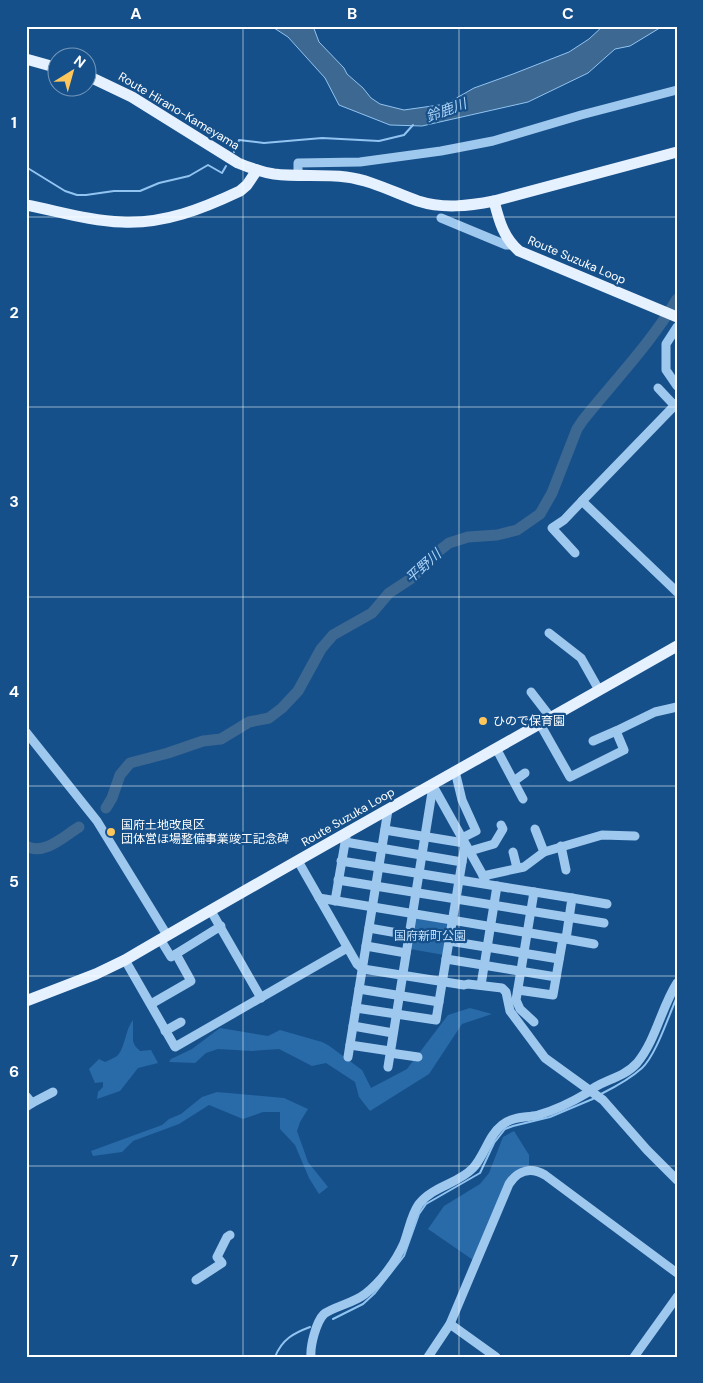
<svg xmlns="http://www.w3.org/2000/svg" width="703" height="1383" viewBox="0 0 703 1383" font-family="'DM Sans','Noto Sans JP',sans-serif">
  <rect width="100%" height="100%" fill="#16508a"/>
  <g fill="#296aa8">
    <path d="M417,918L449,923L444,955L410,949L414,919Z"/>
    <path d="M470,1008L492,1014L462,1024L429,1074L370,1111L359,1097L355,1082L326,1063L312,1066L279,1049L252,1051L218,1049L206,1053L195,1063L169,1062L171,1059L192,1049L220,1028L268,1036L280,1030L322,1042L328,1045L362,1070L371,1088L407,1069L448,1015Z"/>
    <path d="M133,1020V1041L135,1046L140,1051L151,1050L158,1063L138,1068L120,1091L97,1099L98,1092L103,1087V1082L95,1083L89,1069L99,1059L105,1062C109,1060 114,1058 117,1056C125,1049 125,1030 133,1020Z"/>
    <path d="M217,1092L284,1098L308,1109L300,1122L297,1131L308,1162L328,1187L319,1194L309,1178L295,1145L280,1129V1112H263L243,1119L209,1105L179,1124L133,1141L122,1152L93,1156L91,1151L162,1125L169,1119L181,1114L202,1097Z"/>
    <path d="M514,1131L529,1155V1166L516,1171L507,1179L473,1260L428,1229L444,1206L480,1184L489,1173L503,1137Z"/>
  </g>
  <path fill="#3d6892" stroke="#91c4f1" d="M271,26H313L319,42L344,68L347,74L363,88L371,98L380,104L404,110L446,104L474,88L513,74L569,52L589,39L603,26H663L630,46L615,49L588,73L528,102L422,126L390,125L339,105L325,78L288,37Z"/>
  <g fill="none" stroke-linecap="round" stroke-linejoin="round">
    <g stroke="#91c4f1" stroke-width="2">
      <path d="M234,152L239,140L264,143L322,138L379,141L404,135L413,125"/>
      <path d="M26,167L65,191L77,195H86L114,191H140L159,183L189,176L208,165L222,173L226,166"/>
      <path d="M601,1094C615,1087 630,1079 642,1068C656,1055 668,1017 677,997"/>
      <path d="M333,1319L363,1304L375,1293L404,1256L419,1214L426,1204L480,1173L494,1143L505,1129L513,1126L550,1117L595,1098"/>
      <path d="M275,1357C282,1339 294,1333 310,1327"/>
    </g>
    <g stroke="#3d6892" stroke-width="11">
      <path d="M106,808L112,798L120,775L130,763L168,753L203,741L221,739L249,722L269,718L282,708L298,691L321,649L333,635L372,613L389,593L412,578L435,554L449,543L468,537L497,535L517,530L540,514L552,493L577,429L583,420C615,380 651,343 677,299"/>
      <path d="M26,846C44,856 64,836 79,827"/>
    </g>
    <g stroke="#9fc8ee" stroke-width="9">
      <path d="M298,175V163L360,162L441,151L493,141L581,115L677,90"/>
      <path d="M441,218L506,245H513"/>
      <path d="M677,327L666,344V370L677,386"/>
      <path d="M658,388L674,405"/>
      <path d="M677,403L582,501L677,592"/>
      <path d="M575,553L552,528L564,520L582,501"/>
      <path d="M549,633L581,658L599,690"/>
      <path d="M531,692L551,718"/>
      <path d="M540,724L570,777L624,750L616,731L655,712L677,707"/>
      <path d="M26,732L97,821L167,935"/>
      <path d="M593,741L616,731"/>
      <path d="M496,748L523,799"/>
      <path d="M455,771L462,800L476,831L462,838"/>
      <path d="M514,781L525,773"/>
      <path d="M433,786L485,879"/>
      <path d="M535,829L544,852"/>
      <path d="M385,830L464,843"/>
      <path d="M345,842L462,862"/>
      <path d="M561,846L566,870"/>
      <path d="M470,851L494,844L503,829L501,825"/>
      <path d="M513,852L517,868"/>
      <path d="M298,861L357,964L363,969L464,985L468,984L502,988L506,992L510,1011L545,1058L603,1100L647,1150L677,1180"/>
      <path d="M483,876L524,867L544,852L602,835L635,836"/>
      <path d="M338,880L604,923"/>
      <path d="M319,898L566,939L572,898L341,861"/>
      <path d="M572,898L607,904"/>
      <path d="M335,901L346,837"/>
      <path d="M211,911L261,998"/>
      <path d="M369,928L409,935"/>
      <path d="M160,939L171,957L221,926"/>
      <path d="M566,939L594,944"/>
      <path d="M449,941L559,959"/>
      <path d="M366,946L406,953"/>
      <path d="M446,959L556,977"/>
      <path d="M125,960L175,1047L347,948"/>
      <path d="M481,985L497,886"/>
      <path d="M359,989L439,1002"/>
      <path d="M518,990L553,995L563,938"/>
      <path d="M151,1004L191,981L176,954"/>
      <path d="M356,1008L436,1020L465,844"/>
      <path d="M534,1022L520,1009L516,1000L534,892"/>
      <path d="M353,1026L393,1033"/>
      <path d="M165,1031L181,1022"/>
      <path d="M350,1045L390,1051"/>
      <path d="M390,1053L418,1057"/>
      <path d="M348,1057L388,810"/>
      <path d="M388,1067L433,786"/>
      <path d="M26,1096L32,1103L26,1107"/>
      <path d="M32,1103L53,1092"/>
      <path d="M196,1280L222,1263L217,1257L227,1237L230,1235"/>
      <path d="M450,1324L496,1357"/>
      <path d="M311,1357C310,1346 316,1322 324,1314C333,1307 354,1303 365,1294C381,1282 396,1261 404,1243C409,1230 411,1215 419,1204C433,1186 458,1184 473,1168C485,1155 488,1136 502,1125C513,1116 526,1118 538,1115C556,1110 572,1102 587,1093C598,1081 623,1079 637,1063C656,1040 661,1008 677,983"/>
      <path d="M428,1357L450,1324L509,1184C518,1170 531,1167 545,1175L677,1273"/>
      <path d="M634,1357L677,1297"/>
    </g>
    <g stroke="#e6f1ff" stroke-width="11">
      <path d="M26,59L58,68"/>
      <path d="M88,76L132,97L238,163C250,168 261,172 274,174C298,177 322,174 346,177C371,180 395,193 418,201C443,209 469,206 494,201L677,152"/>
      <path d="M494,201C499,220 503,237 519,251L677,317"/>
      <path d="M26,205C58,211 90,221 122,222C164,224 202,209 240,191L247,185L257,170"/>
      <path d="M26,1001L96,974L125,960C308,853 493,751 677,646"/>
    </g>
  </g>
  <path fill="none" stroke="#fff" stroke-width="1" stroke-opacity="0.55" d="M243,26V1357M459,26V1357M26,217H677M26,407H677M26,597H677M26,786H677M26,976H677M26,1166H677"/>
  <g fill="#ffc65c" stroke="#16508a" stroke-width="2">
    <circle cx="483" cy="721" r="5"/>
    <circle cx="111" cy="832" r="5"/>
  </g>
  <g text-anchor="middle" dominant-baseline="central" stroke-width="4.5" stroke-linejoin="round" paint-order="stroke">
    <g font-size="12" fill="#fff" stroke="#16508a">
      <text transform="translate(179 111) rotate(31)">Route Hirano-Kameyama</text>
      <text transform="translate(577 260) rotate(23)">Route Suzuka Loop</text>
      <text transform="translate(348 817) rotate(-30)">Route Suzuka Loop</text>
    </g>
    <g font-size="12" fill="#fff" stroke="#16508a" text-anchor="start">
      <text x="493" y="721">ひので保育園</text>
      <text x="121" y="825">国府土地改良区<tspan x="121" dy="14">団体営ほ場整備事業竣工記念碑</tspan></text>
    </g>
    <g font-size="12" fill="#c4e0fa" stroke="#16508a">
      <text x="430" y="936">国府新町公園</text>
    </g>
    <g font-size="14" font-style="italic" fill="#aad2f6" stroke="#16508a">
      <text transform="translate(446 110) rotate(-20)">鈴鹿川</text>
      <text transform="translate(423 566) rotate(-42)">平野川</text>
    </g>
  </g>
  <rect width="703" height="1383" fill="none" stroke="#16508a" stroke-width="55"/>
  <g transform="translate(72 72) rotate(37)"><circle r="24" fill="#16508a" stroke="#7396b9"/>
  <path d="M0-4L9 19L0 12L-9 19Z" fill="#ffc65c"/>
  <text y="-8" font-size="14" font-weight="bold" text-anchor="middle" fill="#ffffff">N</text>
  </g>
  <rect x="28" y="28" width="648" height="1328" fill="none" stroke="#fff" stroke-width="2"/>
  <g font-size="16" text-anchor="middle" font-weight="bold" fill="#fff">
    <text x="136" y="19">A</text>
    <text x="352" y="19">B</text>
    <text x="568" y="19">C</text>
    <text x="14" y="128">1</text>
    <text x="14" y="318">2</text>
    <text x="14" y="507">3</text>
    <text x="14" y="697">4</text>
    <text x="14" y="887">5</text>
    <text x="14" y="1077">6</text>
    <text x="14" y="1266">7</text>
  </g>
</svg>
